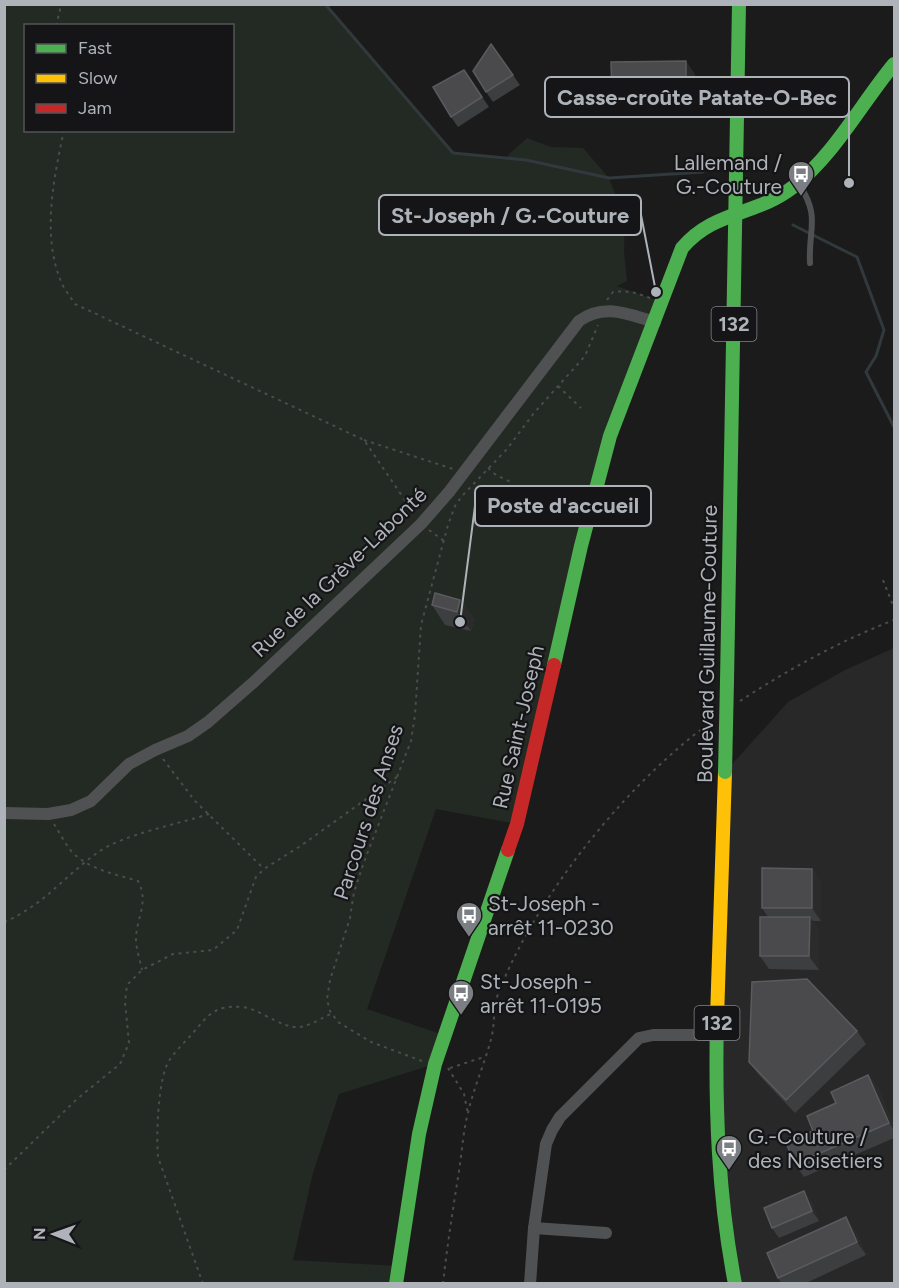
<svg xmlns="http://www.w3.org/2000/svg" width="899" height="1288" viewBox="0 0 899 1288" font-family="Figtree,sans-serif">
  <rect width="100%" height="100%" fill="#1b1b1b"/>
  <path fill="#282829" d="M894,648V1283H735L723,1209L725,772L788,702L845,670Z"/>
  <path fill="#232923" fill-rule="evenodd" d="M5,5H325L453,153L505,158L527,138L551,147L583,148L609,178L625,219L624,251L627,281L617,286L662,302L610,436L517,824L436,809L367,1009L444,1035L435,1064L339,1094L313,1173L293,1260L398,1266L396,1283L5,1284ZM26,26H232V130H26Z"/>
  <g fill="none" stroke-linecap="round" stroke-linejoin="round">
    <g stroke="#31393d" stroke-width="3">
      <path d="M325,4L453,153L526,160L609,178L703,172"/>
      <path d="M793,225L857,257L884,330L876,356L866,372L894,427"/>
    </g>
    <g stroke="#4b4c4e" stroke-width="2" stroke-dasharray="3 4.5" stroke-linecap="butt">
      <path d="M56,26L60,10L59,4"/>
      <path d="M64,130C54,177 42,233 60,279C63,288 70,296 75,304L364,440L415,515"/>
      <path d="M607,300L613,292C627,290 637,293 650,298"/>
      <path d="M558,386L581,408"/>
      <path d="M364,440L453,469"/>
      <path d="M488,468L496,475L513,483"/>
      <path d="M429,530L444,541"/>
      <path d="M883,580L894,608"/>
      <path d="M740,701C789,669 840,641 894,620"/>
      <path d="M163,759L195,801L264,869"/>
      <path d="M54,824C60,833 65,844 72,852C90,870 115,874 138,881C150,904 135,919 136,942C137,951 140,961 142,970"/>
      <path d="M4,922C45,905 66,874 100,851C123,835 181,823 209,814"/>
      <path d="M422,1061L371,1042L338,1022L330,1011L327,999L330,980L350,918L354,892L364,862L411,741L415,715L421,625L448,525L455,506L462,496L507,449L534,413L585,356L598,325"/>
      <path d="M448,1068L464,1094L468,1114"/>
      <path d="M450,1068L484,1057"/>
      <path d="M4,1170L77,1099L120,1064L129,1043L125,1002L127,985L142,970L173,954L213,950L237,930L256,877L264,869L302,845L397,777"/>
      <path d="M203,1284L158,1157C156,1136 158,1078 169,1061C175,1051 185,1042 193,1033C209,1014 215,1005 242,1007C250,1008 257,1011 264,1015C298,1032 298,1031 332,1013"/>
      <path d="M443,1284C447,1246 453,1209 459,1171C462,1152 463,1132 468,1113C474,1086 486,1061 492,1035C495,1021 493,1008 498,994C536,896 626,784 711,722"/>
    </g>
    <path stroke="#505153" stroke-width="6" d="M799,184C821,218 808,228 810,263"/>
    <g stroke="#505153" stroke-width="12">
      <path d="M4,813L48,814L71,810L91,801L129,764L155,750L188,736L208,722L255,681L421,524L449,492L579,321C604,303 627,314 655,322"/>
      <path d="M534,1228L606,1233"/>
      <path d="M530,1284L534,1228L546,1144L552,1130L560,1117L639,1038L653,1035H716"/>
    </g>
    <g stroke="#4caf50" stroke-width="14">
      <path d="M554,665L581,546L610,436L682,248C714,210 756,216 793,187C834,155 861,104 894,64"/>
      <path d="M727,681L739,4"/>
      <path d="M717,1018C715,1108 718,1196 735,1284"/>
      <path d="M396,1284L419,1134L435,1064L508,850"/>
    </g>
    <path stroke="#ffc107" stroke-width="14" d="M717,1018L725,772"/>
    <path stroke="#c62828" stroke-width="14" d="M508,850L517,824L554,665"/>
    <path stroke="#4caf50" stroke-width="14" d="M725,772L727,681"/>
  </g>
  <g fill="#3d3e3f">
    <path d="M491,44L520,85L493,102L486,92Z"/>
    <path d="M464,70L489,107L458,127L451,117Z"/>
    <path d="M695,74L696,108L621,109L612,96Z"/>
    <path d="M460,600L474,619L471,631L445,625L432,605Z"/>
    <path d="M812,869L821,882V921H812L819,930V970L769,969L760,956L768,917L762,908Z"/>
    <path d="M857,1031L866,1044L795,1113L759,1075L749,1062Z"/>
    <path d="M868,1075L878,1088L894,1127V1138L804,1177L795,1164L836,1103Z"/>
    <path d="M811,1201L819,1221L779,1238L772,1228Z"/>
    <path d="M855,1230L866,1255L804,1284H782L778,1278Z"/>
  </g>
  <g fill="#2b2b2b">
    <path d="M686,61L695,74L696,108L686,95Z"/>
    <path d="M460,600L474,619L471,631L457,612Z"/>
    <path d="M812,869L821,882V921L812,908Z"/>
    <path d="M810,917L819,930V970L809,956Z"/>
    <path d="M868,1075L878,1088L894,1127V1130L889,1123Z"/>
    <path d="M804,1191L811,1201L819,1221L812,1211Z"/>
    <path d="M846,1217L855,1230L866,1255L857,1242Z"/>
  </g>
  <g fill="#4a4a4c" stroke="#595b5e" stroke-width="1.5">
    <path d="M491,44L513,75L486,92L473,71Z"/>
    <path d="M686,61V95L612,96L611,62Z"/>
    <path d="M464,70L482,97L451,117L433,87Z"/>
    <path d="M435,593L460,600L457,612L432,605Z"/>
    <path d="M762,868L812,869V908H762Z"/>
    <path d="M760,917H810L809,956H760Z"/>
    <path d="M807,979L857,1031L786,1100L749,1062L752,982Z"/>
    <path d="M868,1075L889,1123L795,1164L786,1143L813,1131L807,1116L836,1103L831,1092Z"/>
    <path d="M804,1191L812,1211L772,1228L764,1208Z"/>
    <path d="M846,1217L857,1242L778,1278L767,1253Z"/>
  </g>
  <defs>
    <g id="bus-pin" transform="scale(1.35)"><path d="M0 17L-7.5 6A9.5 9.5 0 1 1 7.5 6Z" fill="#7b7e82" stroke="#151517"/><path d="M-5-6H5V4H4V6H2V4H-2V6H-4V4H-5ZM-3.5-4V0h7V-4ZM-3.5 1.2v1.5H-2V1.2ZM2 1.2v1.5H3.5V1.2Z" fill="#fff"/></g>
  </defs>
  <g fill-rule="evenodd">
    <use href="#bus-pin" x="801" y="174"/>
    <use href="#bus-pin" x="469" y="915"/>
    <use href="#bus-pin" x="461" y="993"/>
    <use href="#bus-pin" x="729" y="1148"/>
  </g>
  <g text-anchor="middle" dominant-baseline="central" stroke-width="4.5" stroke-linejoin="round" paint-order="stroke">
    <g fill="#151517" stroke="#808489" stroke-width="1.5">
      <rect x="711.5" y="307" width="45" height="34" rx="4.5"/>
      <rect x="694.5" y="1006" width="45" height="34" rx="4.5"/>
    </g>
    <g font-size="20" font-weight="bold" fill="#aeb3ba">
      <text x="734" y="324">132</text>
      <text x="717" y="1023">132</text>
    </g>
    <g font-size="21" fill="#aeb3ba" stroke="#151517" text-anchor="start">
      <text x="782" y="162" text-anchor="end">Lallemand /<tspan x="782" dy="24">G.-Couture</tspan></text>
      <text x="488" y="903">St-Joseph -<tspan x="488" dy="24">arrêt 11-0230</tspan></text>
      <text x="480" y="981">St-Joseph -<tspan x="480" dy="24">arrêt 11-0195</tspan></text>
      <text x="748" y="1136">G.-Couture /<tspan x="748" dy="24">des Noisetiers</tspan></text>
    </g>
    <g font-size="21" fill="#aeb3ba" stroke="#151517">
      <text transform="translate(339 572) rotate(-44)">Rue de la Grève-Labonté</text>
      <text transform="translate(707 644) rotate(-89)">Boulevard Guillaume-Couture</text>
      <text transform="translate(518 727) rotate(-77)">Rue Saint-Joseph</text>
      <text transform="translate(368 812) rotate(-72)">Parcours des Anses</text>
    </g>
  </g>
  <path fill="none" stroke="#aeb3ba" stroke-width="2" d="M849 183L849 97M656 292L641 215M460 622L475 506"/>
  <g fill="#aeb3ba" stroke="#151517" stroke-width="2">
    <circle cx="849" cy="183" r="6"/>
    <circle cx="656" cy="292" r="6"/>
    <circle cx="460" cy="622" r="6"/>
  </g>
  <g fill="#151517" stroke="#aeb3ba" stroke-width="2">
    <rect x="545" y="77" width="304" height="40" rx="6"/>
    <rect x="379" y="195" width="262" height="40" rx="6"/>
    <rect x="475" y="486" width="176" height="40" rx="6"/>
  </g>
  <g font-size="22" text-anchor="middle" font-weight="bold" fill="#aeb3ba">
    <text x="697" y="105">Casse-croûte Patate-O-Bec</text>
    <text x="510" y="223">St-Joseph / G.-Couture</text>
    <text x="563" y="513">Poste d'accueil</text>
  </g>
  <rect width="899" height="1288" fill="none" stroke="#aeb3ba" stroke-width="12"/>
  <rect x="24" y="24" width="210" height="108" fill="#151517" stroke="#525458" stroke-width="1.5"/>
  <rect x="36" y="44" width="30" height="9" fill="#4caf50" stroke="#525458" stroke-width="1.5"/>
  <text x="78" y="54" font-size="18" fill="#aeb3ba">Fast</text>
  <rect x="36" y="74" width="30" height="9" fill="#ffc107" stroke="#525458" stroke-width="1.5"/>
  <text x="78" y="84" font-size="18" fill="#aeb3ba">Slow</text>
  <rect x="36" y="104" width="30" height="9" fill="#c62828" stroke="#525458" stroke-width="1.5"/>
  <text x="78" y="114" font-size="18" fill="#aeb3ba">Jam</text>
  <g transform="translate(54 1234) rotate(271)" stroke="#151517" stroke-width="4.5" paint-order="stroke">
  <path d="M0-4.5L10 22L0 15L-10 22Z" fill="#aeb3ba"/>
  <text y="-9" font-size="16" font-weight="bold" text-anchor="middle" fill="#aeb3ba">N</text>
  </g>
</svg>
